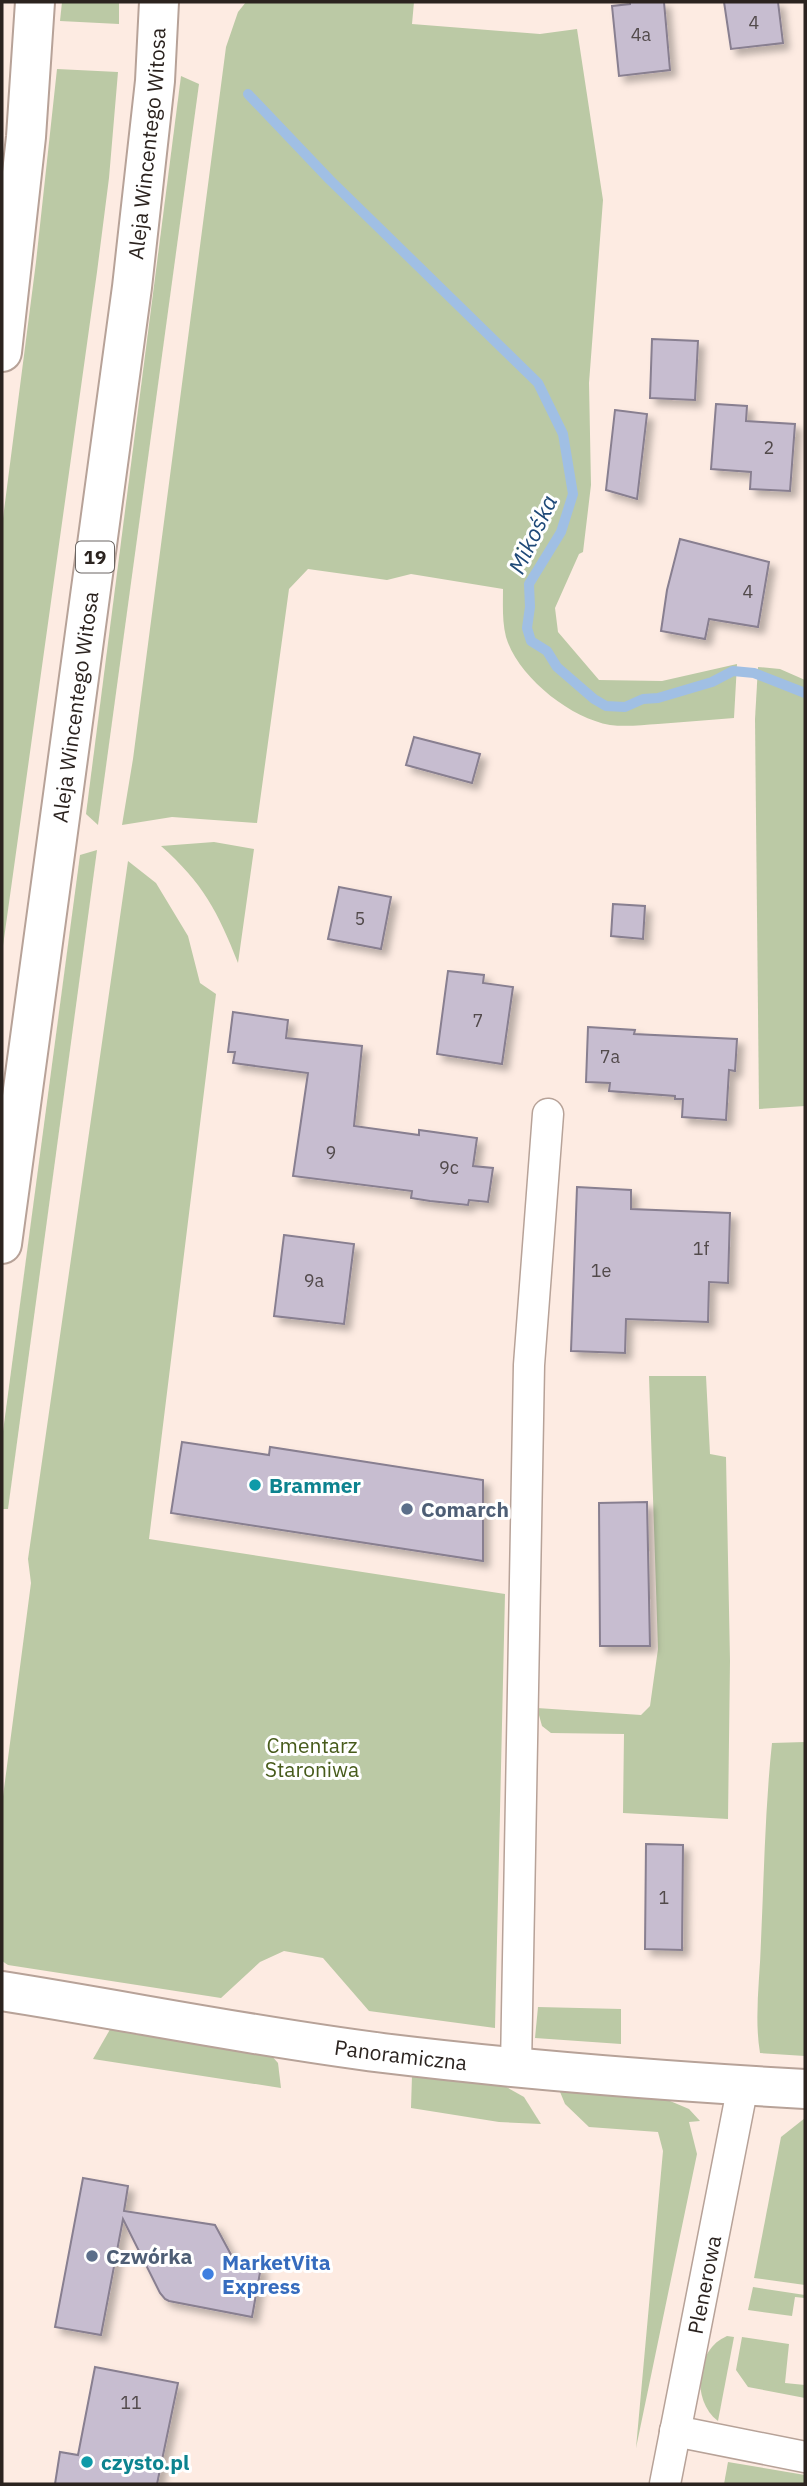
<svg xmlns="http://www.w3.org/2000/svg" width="807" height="2486" viewBox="0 0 807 2486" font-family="'IBM Plex Sans',sans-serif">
  <defs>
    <filter id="shadow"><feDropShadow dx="6" dy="6" stdDeviation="3.5" flood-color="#0004"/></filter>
  </defs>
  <rect width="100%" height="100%" fill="#fdebe2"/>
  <g fill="#bbc9a5">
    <path d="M62,2H119V24L60,21Z"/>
    <path d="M246,2H414L412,24L540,34L577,29L603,200L589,383L591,485L583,552L579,554L555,608L558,632L599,680L662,681L737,664L734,718C709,720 684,722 658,724C642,725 626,727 610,725C570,718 518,677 506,637C502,621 503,605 503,589L411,574L387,580L308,569L289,589L257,823L172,817L122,825L133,759L226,47L238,12Z"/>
    <path d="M57,69L118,72L109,178L97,272L2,953V526L36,262Z"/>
    <path d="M181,76L199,84L98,825L86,814Z"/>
    <path d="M758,667L780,669L805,680V1106L759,1109L755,719Z"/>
    <path d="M214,842L254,849L238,963C218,912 203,883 161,846Z"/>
    <path d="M97,850L8,1509H2V1439L80,855Z"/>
    <path d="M128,861L156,883L188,936L200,983L216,994L149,1539L505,1594L495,2028L369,2011L323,1958L284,1951L260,1962L221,1998L8,1965L2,1961V1804L31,1583L28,1559Z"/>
    <path d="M649,1376H706L710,1454L726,1457L730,1661L728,1819L623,1813L624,1734L551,1733L542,1726L537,1708L641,1715L650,1706L658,1649Z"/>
    <path d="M805,1742V2056L760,2053C754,2017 760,1978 761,1941C764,1875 765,1809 772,1743Z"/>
    <path d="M538,2007L621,2009V2044L535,2038Z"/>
    <path d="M112,2026L271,2055L278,2063L281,2088L93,2059Z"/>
    <path d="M412,2075L501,2084L524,2097L541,2124L499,2122L411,2108Z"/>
    <path d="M558,2087L663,2098L689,2109L700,2121L689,2122L697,2154L636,2448L663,2151L658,2132L589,2127L565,2104Z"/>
    <path d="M805,2118V2285L754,2278L781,2137Z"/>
    <path d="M753,2287L805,2295V2298L795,2297L792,2316L748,2310Z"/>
    <path d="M727,2336L734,2337L718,2421C691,2401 695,2349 727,2336Z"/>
    <path d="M742,2337L789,2344L785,2383L805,2385V2398L748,2387L736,2370Z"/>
    <path d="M728,2462L805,2475V2484H724Z"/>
  </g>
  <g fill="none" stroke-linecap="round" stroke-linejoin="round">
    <path stroke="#a0bfe4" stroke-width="10" d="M248,94L330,180L538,383L563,434L573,494L561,532L529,584L530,607L527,628L531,641L547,651L557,667L594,699L606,706L625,707L643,699L658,698L712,682L733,671L754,673L805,693"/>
  </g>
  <g fill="#c7bdd0" stroke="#887f90" stroke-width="2" filter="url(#shadow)">
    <path d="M630,2H664L670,70L619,76L612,6L630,4Z"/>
    <path d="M724,2H778L783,43L731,49Z"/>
    <path d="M652,339L698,341L695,400L650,398Z"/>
    <path d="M716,404L747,406L746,421L795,424L790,491L750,489L751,472L711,469Z"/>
    <path d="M615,410L647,414L637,499L606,490Z"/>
    <path d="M680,539L769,562L758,627L709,619L705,639L661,631L667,590Z"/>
    <path d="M414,737L480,754L472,783L406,765Z"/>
    <path d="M339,887L391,897L381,949L328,939Z"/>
    <path d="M613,904L645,906L643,939L611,936Z"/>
    <path d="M448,971L484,975L483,983L513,987L502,1064L437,1054Z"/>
    <path d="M233,1012L288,1020L286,1038L362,1046L354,1126L419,1135V1130L477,1138L473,1166L493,1168L488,1202L469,1200L468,1205L430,1201L411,1198L412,1191L293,1176L308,1073L233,1063L235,1052H228Z"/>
    <path d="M588,1027L635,1030L634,1034L737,1039L735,1071L729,1070L726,1120L682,1117L683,1099H675V1096L609,1091L610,1083L586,1082Z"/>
    <path d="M577,1187L631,1190V1209L730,1213L728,1283L709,1282L708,1322L626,1319L625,1353L571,1351Z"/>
    <path d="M284,1235L354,1244L344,1324L274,1316Z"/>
    <path d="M182,1442L269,1455L270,1447L483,1480V1561L171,1513Z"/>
    <path d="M647,1502L650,1646H600L599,1503Z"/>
    <path d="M646,1844L683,1845L682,1950L645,1949Z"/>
    <path d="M83,2178L128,2186L124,2211L215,2225L235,2262L261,2267L252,2317L169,2301L165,2299L160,2293L123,2219L101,2335L55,2327Z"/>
    <path d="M95,2367L178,2383L157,2484H55L60,2452L78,2455Z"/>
  </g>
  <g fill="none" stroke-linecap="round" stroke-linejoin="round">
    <g stroke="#b7a298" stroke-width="33">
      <g id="street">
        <path d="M516,2067L529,1365L548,1114"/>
        <path d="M675,2431L805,2457"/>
        <path id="s1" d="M665,2484L743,2085"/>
      </g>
    </g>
    <g stroke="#b7a298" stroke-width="42">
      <g id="secondary">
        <path id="s2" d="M2,1991C129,2011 255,2037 383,2053C523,2070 664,2081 805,2089"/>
      </g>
    </g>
    <g stroke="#b7a298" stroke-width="42">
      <g id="primary">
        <path d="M2,352L26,137L35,2"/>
        <path id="s3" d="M2,1244L132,287L155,81L159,2"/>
      </g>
    </g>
    <use href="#street" stroke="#fff" stroke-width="30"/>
    <use href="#secondary" stroke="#fff" stroke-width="38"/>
    <use href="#primary" stroke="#fff" stroke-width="38"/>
  </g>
  <g fill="#0f9aa8" stroke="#fff" stroke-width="2.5">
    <circle cx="255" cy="1485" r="7"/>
    <circle cx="87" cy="2462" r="7"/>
  </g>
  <g fill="#5c6f8a" stroke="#fff" stroke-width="2.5">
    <circle cx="407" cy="1509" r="7"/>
    <circle cx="92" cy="2256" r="7"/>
  </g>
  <circle fill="#3f7fe0" stroke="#fff" stroke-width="2.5" cx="208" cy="2274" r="7"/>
  <g text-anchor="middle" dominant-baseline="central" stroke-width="6" stroke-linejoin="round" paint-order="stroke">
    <g font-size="18" fill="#524a4b">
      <text x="754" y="22">4</text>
      <text x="641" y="34">4a</text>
      <text x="769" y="447">2</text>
      <text x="748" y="591">4</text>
      <text x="360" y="918">5</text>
      <text x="478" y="1020">7</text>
      <text x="610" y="1056">7a</text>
      <text x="331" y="1152">9</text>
      <text x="449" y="1167">9c</text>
      <text x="701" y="1248">1f</text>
      <text x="601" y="1270">1e</text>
      <text x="314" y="1280">9a</text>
      <text x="664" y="1897">1</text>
      <text x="131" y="2402">11</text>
    </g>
    <rect fill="#fff" stroke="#6b6562" stroke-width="2" x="76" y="541.5" width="38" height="31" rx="5"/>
    <g font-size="19" font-weight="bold" fill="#2b231f">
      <text x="95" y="557">19</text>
    </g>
    <g font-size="21" fill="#2b231f" stroke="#fff">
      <text stroke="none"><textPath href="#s3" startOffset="1110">Aleja Wincentego Witosa</textPath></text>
      <text stroke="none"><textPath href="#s3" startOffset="542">Aleja Wincentego Witosa</textPath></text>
      <text stroke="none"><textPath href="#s2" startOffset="404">Panoramiczna</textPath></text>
      <text stroke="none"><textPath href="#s1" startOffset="203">Plenerowa</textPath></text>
    </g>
    <g font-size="21" font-weight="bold" fill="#0d838f" stroke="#fff" text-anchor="start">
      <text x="269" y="1485">Brammer</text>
      <text x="101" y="2462">czysto.pl</text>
    </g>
    <g font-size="21" font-weight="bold" fill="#4e5e75" stroke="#fff" text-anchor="start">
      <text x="421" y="1509">Comarch</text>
      <text x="106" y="2256">Czwórka</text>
    </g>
    <g font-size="21" fill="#475b1b" stroke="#fff">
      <text x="312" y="1745">Cmentarz<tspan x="312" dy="24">Staroniwa</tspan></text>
    </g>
    <g font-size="21" font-weight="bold" fill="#366cbe" stroke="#fff" text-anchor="start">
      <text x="222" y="2262">MarketVita<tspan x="222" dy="24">Express</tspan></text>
    </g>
    <g font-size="23" font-style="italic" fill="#1e4978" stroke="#fff">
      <text transform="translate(532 534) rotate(-65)">Mikośka</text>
    </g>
  </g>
  <rect width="807" height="2486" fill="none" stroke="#2b231f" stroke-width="7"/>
</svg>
